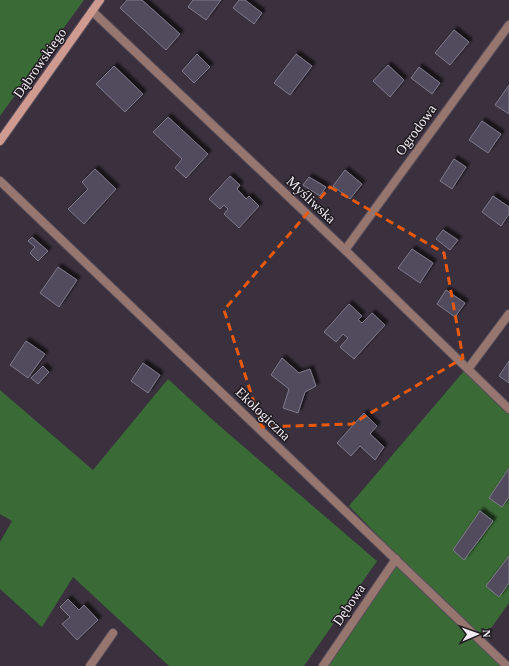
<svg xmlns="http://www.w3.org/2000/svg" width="509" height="666" viewBox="0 0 509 666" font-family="'Times New Roman',serif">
  <defs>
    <filter id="shadow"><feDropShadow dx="3.5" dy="-3.5" stdDeviation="1" flood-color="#0009"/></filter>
  </defs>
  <rect width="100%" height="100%" fill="#3a303e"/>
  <g fill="#3a6a35">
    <path d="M0,0H84L0,116Z"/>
    <path d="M464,371L509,413V603L482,641L349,506Z"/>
    <path d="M168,379L215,422L377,561L304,666H169L73,577L42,627L0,589V542L12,521L0,514V390L93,470Z"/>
    <path d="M396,559L507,666H328Z"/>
  </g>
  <g fill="#514c5d" stroke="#7e798b" filter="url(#shadow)">
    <path d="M127,0H142L180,34L166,50L120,8Z"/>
    <path d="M193,0H221L206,20L188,7Z"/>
    <path d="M239,0H245L262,13L254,24L233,8Z"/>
    <path d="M454,30L469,42L450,65L435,53Z"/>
    <path d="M197,54L210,67L194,83L182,71Z"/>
    <path d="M296,54L312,66L290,95L274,83Z"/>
    <path d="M388,65L404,80L390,97L373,81Z"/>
    <path d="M114,66L143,94L125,112L96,84Z"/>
    <path d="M419,67L440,83L432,94L411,78Z"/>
    <path d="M509,85V114L495,105Z"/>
    <path d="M168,117L208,154L186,178L175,168L182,159L153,132Z"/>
    <path d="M482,121L501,134L488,153L469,140Z"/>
    <path d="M454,159L466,167L452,189L440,181Z"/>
    <path d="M95,169L116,189L84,224L68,209L88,189L82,182Z"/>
    <path d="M345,170L362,184L350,199L333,186Z"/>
    <path d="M230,176L240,185L237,189L246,199L249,196L259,206L239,228L224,214L228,209L224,205L220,209L209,199Z"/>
    <path d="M309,177L326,187L320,196L303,185Z"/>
    <path d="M493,196L509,207V214L501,226L482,212Z"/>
    <path d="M443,230L458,240L450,250L436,239Z"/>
    <path d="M32,237L48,251L38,261L30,253L35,247L28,241Z"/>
    <path d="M412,249L433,263L420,283L398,268Z"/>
    <path d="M58,267L77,280L59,307L40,293Z"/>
    <path d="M446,290L465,303L455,317L437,304Z"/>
    <path d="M349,304L362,316L358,320L362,323L372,313L385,325L354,359L340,347L348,338L343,334L336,342L324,332Z"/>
    <path d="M26,341L45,354L28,378L10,365Z"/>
    <path d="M282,358L299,373L310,369L316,386L305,392L298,413L283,408L289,389L271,375Z"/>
    <path d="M509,361V383L499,376Z"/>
    <path d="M143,363L160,375L148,393L131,381Z"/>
    <path d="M43,366L49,372L38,384L31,378Z"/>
    <path d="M364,413L377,426L370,434L384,447L375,460L360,446L351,456L337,443Z"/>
    <path d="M509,468V497L502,507L489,498Z"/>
    <path d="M480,511L493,521L464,560L453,550Z"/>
    <path d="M509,556V583L499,597L486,586Z"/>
    <path d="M68,599L79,610L84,605L98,620L77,640L62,624L70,617L60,607Z"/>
  </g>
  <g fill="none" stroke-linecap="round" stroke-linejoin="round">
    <g stroke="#584e5b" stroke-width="10">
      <g id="street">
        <path d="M92,11L345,250L509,409"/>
        <path d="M0,181L507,666"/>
        <path d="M345,250L509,25"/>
        <path d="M468,369L509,314"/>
        <path d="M90,666L113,633"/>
        <path d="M323,666L396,559"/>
      </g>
    </g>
    <g stroke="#584e5b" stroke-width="10">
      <path id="secondary" d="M0,141L100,0"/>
    </g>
    <use href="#street" stroke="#97766f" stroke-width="8"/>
    <use href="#secondary" stroke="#cf9a8f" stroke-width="8"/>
  </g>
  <path fill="none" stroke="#e8590c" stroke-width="3" stroke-dasharray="8 5" stroke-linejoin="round" d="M330,187L444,253L463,358L352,424L262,427L224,310Z"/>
  <g text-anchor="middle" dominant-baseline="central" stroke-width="3" stroke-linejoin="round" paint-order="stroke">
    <g font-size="14" fill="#f3ecf5" stroke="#1f1a20">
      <text transform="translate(40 63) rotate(-55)">Dąbrowskiego</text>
      <text transform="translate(416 130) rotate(-54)">Ogrodowa</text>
      <text transform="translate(311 200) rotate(43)">Myśliwska</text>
      <text transform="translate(263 414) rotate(44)">Ekologiczna</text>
      <text transform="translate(349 605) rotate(-56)">Dębowa</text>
    </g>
  </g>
  <g transform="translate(477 634) rotate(88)" stroke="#1f1a20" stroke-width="3" paint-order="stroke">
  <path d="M0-3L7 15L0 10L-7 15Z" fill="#f3ecf5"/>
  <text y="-6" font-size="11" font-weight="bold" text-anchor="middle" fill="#f3ecf5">N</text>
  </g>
</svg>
